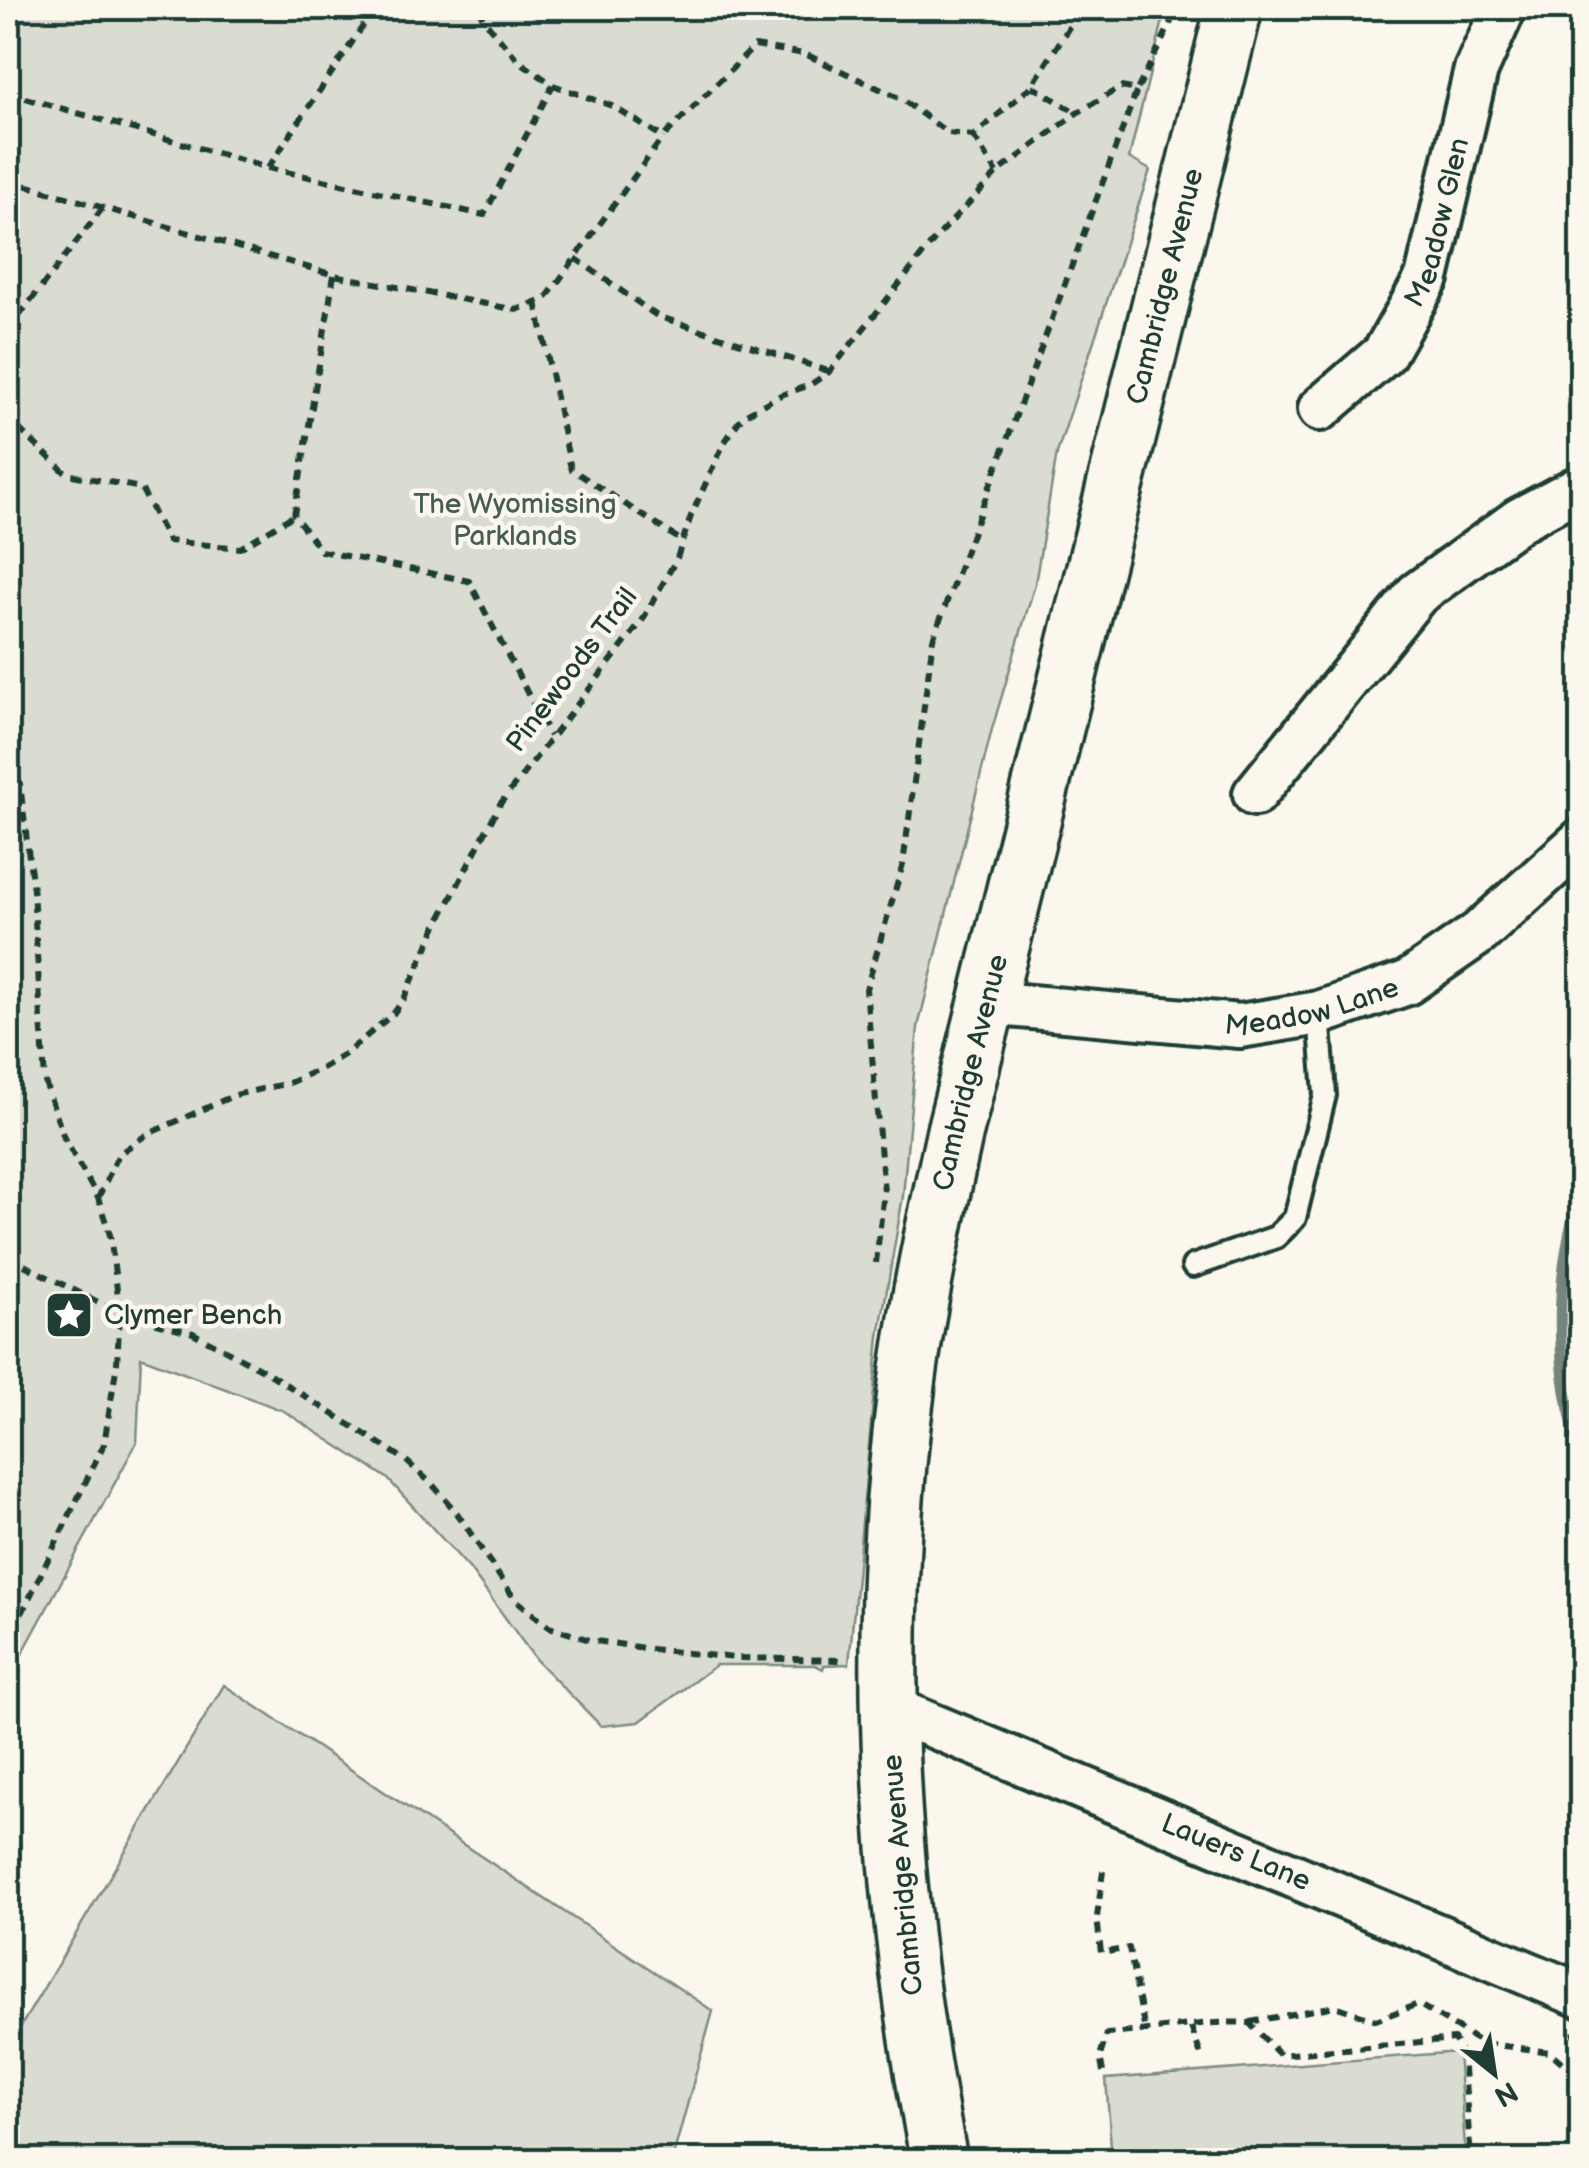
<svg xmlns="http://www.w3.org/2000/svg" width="1589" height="2168" viewBox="0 0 1589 2168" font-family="'Balsamiq Sans',sans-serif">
  <rect width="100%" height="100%" fill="#fbf7ec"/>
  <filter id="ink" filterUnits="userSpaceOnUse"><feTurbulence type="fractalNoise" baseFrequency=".01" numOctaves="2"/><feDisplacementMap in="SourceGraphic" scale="20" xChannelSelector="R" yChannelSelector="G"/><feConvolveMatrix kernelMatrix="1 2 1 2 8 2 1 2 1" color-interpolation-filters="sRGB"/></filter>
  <g filter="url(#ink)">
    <g fill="#dbdcd1" stroke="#7d8c82" stroke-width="2.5">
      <path d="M8,8H1166L1129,158L1150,170L1057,453L1035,584L992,729L918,1027L903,1196L879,1336L849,1664L824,1665L823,1669L815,1665H716L639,1722L601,1726L536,1660L469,1568L387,1478L284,1411L141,1357L137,1442L8,1680Z"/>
      <path d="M224,1685L713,2011L672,2160H8V2048Z"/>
      <path d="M1458,2052L1466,2160H1112L1106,2079Z"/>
    </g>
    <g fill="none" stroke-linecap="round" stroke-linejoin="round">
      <path stroke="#74847b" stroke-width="11" d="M1582,1185C1553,1278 1553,1365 1582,1459"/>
      <g stroke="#1f3d34" stroke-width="28">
        <path id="lane" d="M1193,1266L1276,1237L1295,1218L1325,1095L1319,1013"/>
      </g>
      <g stroke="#1f3d34" stroke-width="50">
        <g id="street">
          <path id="s1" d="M1320,409L1384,354L1427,278L1476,70L1504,8"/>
          <path d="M1255,794L1417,594L1519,520L1582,486"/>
          <path id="s2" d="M987,1003L1240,1026L1319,1013L1407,983L1479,933L1582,840"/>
          <path id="s3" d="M890,1708L1582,1996"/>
        </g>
      </g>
      <g stroke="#1f3d34" stroke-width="62">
        <g id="secondary">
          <path id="s4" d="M939,2160C890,1909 873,1647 906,1392C917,1304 936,1218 955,1131L1234,8"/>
        </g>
      </g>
      <g stroke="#1f3d34" stroke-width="6" stroke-dasharray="10 8" stroke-linecap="butt">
        <path d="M479,8L483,19L519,61L553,85L612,106L663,137L755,46L805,54L901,99L948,133L973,136L1032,86L1081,8"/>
        <path d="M1032,86L1077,113"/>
        <path d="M8,93L268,168L484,215L553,85"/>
        <path d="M973,136L997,173"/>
        <path d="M268,168L375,8"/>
        <path d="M8,180L334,275L517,310L547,297L663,137"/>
        <path d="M575,258L657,316L828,371"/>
        <path d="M334,275L294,515L321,551L469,581L550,736"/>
        <path d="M536,302L571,469L682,541"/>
        <path d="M8,330L102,209"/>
        <path d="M8,361L17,367L19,429L67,474L141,488L168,541L240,548L294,515"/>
        <path d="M8,761L20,784L33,890L45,1082L64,1138L98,1198L110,1235L120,1313L117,1363L104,1444L8,1642"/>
        <path d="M98,1198L119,1154L146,1135L235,1095L289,1083L322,1068L344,1055L393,1014L404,999L437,925L500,804L642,621L677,558L691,516L724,443L737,424L744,415L781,395L810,385L829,372L936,238L997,173L1077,113L1121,87L1137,90L1170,25L1174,8"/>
        <path d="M8,1257L120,1313L193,1333L265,1371L404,1459L432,1484L457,1513L514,1598L549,1627L590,1640L651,1649L735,1658L845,1660"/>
        <path d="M876,1263L884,1191L866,989L903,864L933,639L1137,90"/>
        <path d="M1103,1871L1097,1917L1101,1953L1129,1948L1145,2031"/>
        <path d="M1250,2022L1335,2006L1376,2020L1418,2004L1482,2043L1550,2052L1582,2080"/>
        <path d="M1191,2027L1203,2061"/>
        <path d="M1574,2031L1582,2064"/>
        <path d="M1103,2072L1100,2056L1107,2034C1155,2031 1202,2020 1249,2023L1280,2055L1454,2039L1463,2056L1471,2160"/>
      </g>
      <use href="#lane" stroke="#fbf7ec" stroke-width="20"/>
      <use href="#street" stroke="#fbf7ec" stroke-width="42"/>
      <use href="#secondary" stroke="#fbf7ec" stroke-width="55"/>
    </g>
  </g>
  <defs>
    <g id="sight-square" transform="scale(2.5)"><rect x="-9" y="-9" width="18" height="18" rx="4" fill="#1f3d34" stroke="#fbf7ec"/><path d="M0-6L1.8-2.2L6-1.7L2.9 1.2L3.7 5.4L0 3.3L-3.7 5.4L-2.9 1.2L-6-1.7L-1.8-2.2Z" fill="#fff"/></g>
  </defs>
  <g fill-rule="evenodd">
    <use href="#sight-square" x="69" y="1315"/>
  </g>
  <g text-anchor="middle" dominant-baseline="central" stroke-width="9" stroke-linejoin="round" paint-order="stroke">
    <g font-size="28" fill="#1f3d34" stroke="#fbf7ec">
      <text stroke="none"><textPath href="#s1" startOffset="228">Meadow Glen</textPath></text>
      <text stroke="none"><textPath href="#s4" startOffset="1908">Cambridge Avenue</textPath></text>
      <text transform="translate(572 670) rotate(-53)">Pinewoods Trail</text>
      <text stroke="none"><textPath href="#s2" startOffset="328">Meadow Lane</textPath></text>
      <text stroke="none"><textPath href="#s4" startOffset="1098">Cambridge Avenue</textPath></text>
      <text stroke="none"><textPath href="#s3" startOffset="375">Lauers Lane</textPath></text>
      <text transform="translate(903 1875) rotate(-95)">Cambridge Avenue</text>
    </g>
    <g font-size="28" fill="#455d53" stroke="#fbf7ec">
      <text x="515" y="504">The Wyomissing<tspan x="515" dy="32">Parklands</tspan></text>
    </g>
    <g font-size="28" fill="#1f3d34" stroke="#fbf7ec" text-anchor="start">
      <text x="104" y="1315">Clymer Bench</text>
    </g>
  </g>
  <rect width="1589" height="2168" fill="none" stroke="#fbf7ec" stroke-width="40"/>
  <rect x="20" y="20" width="1549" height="2128" fill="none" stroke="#1f3d34" stroke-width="4" filter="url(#ink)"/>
  <g transform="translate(1494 2073) rotate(150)" stroke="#fbf7ec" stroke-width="8" paint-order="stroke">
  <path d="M0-8L18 38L0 25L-18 38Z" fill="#1f3d34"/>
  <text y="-15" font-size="28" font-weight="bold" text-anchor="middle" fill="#1f3d34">N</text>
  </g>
</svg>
